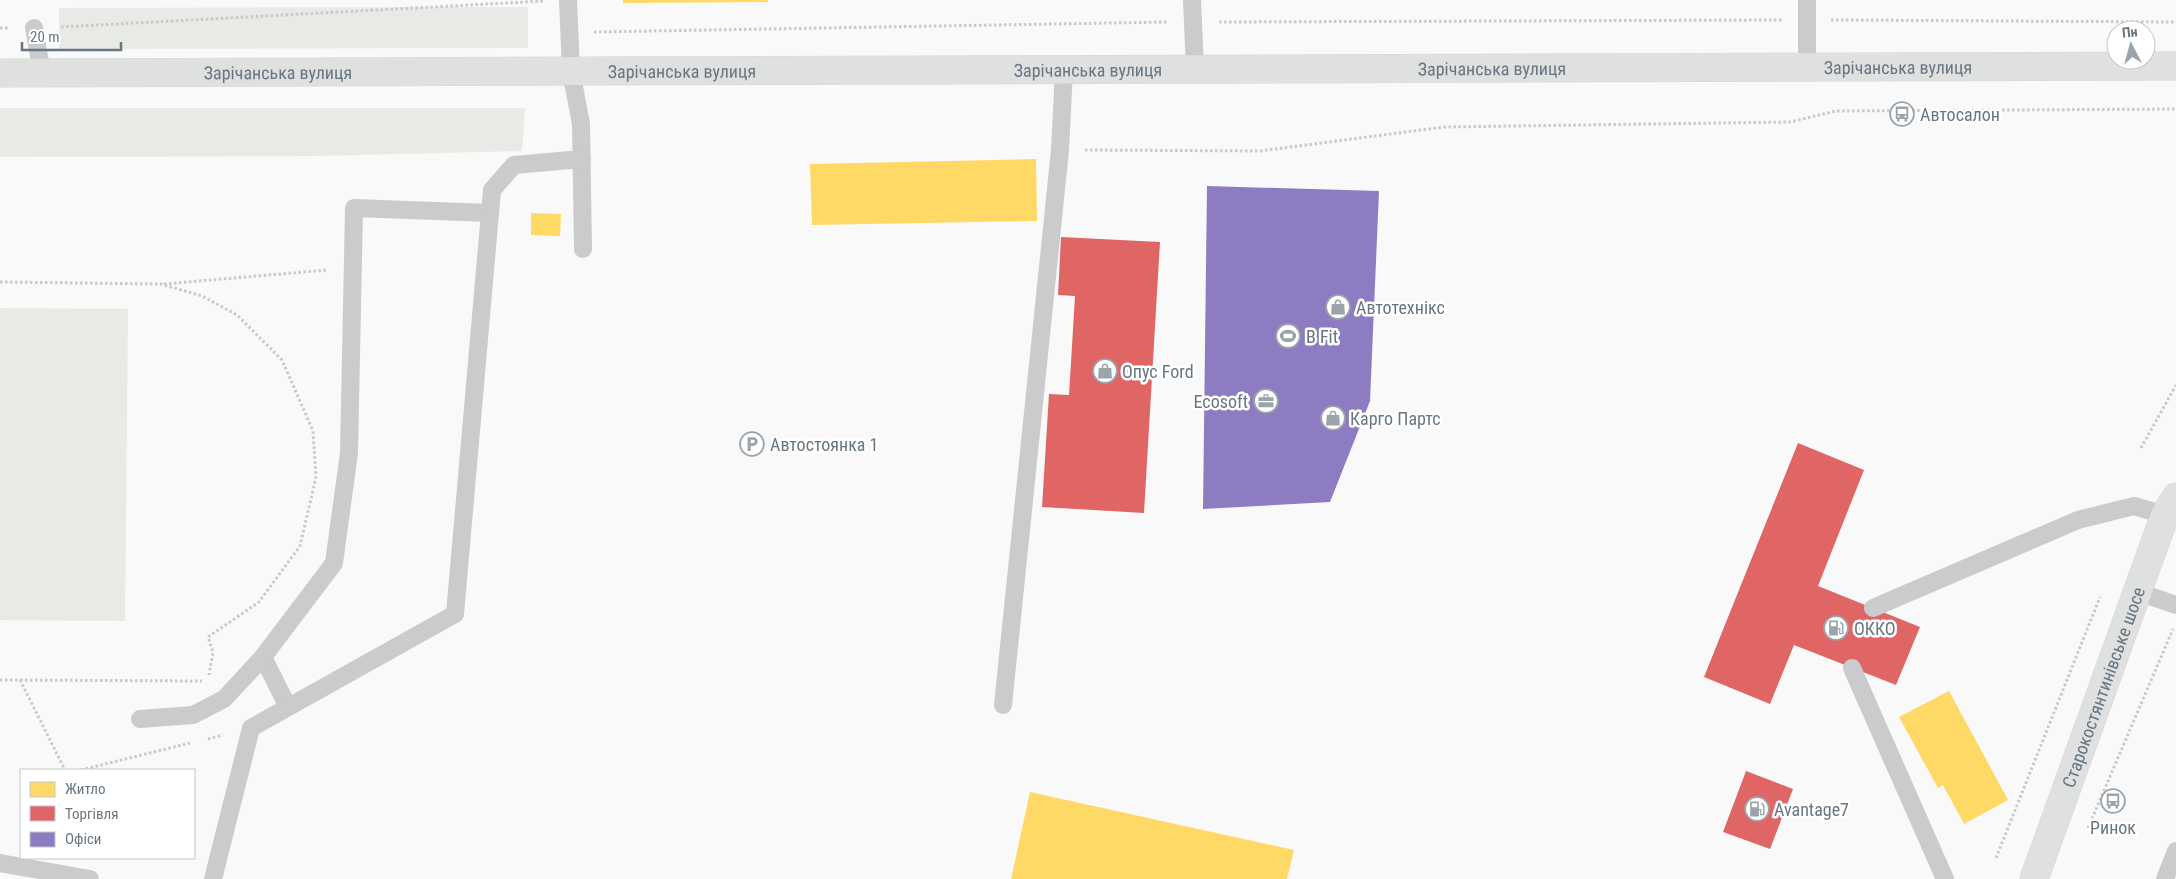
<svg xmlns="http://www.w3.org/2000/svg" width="2176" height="879" viewBox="0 0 2176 879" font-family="'Roboto Condensed',sans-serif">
  <rect width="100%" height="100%" fill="#f9f9f9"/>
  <g fill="#e8eae6">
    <path d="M528,7V48L59,49V8Z"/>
    <path d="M0,108H525L522,151L317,156L0,157Z"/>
    <path d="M0,308L128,309L125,621L0,620Z"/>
  </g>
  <g fill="#ffd966">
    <path d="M623,0H768V2L623,3Z"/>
    <path d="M1036,159L1037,221L812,225L810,164Z"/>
    <path d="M531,213L561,214L560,236L531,235Z"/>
    <path d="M1949,691L2008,800L1964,824L1943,785L1938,788L1899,717Z"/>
    <path d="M1030,792L1294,850L1287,879H1011Z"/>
  </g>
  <g fill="#e06666">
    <path d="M1061,237L1160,242L1144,513L1042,507L1049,394L1069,395L1075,296L1058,295Z"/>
    <path d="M1798,443L1864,470L1818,586L1920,627L1896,685L1794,645L1770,704L1704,677Z"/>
    <path d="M1746,771L1793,789L1770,849L1723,832Z"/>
  </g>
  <path fill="#8e7cc3" d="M1207,186L1379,191L1370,401L1330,502L1203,509Z"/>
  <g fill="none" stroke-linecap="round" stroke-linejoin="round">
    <g stroke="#d5d6d7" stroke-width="29">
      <g id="secondary">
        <path id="s1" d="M0,73L2176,66"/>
      </g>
    </g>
    <g stroke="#d4d5d6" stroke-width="29">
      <g id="primary">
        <path id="s2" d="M2034,879L2165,515L2176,497"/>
      </g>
    </g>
    <g stroke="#c8c9ca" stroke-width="3" stroke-dasharray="2.5 2.5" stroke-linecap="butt">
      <path d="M1831,20L2176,22"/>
      <path d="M1219,22L1783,20"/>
      <path d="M61,27L544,1"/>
      <path d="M0,28H9"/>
      <path d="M594,32L1168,22"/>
      <path d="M1085,150L1260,151L1444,127L1790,122L1836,111L2176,109"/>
      <path d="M0,282L161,284L202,296L237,315L282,360L313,431L316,477L300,546L259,602L208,637L213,652L209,675"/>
      <path d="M164,284L327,270"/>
      <path d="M2141,448L2176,385"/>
      <path d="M0,680L202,681"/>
      <path d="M20,680L65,770"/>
      <path d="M208,739L223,735"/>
      <path d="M81,770L190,743"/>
      <path d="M2088,828L2173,629"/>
      <path d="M1996,858L2100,597"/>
    </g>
    <g stroke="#cacbcc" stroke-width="18">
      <path d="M568,0L571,71L581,124L583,249"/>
      <path d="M1192,0L1195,69"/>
      <path d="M1807,0V67"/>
      <path d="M34,28L42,73"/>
      <path d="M2138,592L2176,605"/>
      <path d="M1873,608L2078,520L2134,506L2165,515"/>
      <path d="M263,657L288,707"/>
      <path d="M1852,668L1945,879"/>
      <path d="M1003,705L1060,150L1064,70"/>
      <path d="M140,719L193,715L224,699L263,657L334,563L349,453L354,208L490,213"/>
      <path d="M0,863L90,879"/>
      <path d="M213,879L251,728L455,614L492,190L514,165L582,159"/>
      <path d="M2165,879L2176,851"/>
    </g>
    <use href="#secondary" stroke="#dfe0e0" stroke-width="28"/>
    <use href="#primary" stroke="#dfe0e0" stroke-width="28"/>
  </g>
  <defs>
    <g id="bus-ring" transform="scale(1.25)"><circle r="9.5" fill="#fff" stroke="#9aa4aa" stroke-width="1.5"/><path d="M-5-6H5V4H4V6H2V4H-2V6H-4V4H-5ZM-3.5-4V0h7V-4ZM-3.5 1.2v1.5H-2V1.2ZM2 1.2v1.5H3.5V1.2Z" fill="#9aa4aa"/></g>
    <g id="shop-ring" transform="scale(1.25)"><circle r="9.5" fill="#fff" stroke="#9aa4aa" stroke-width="1.5"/><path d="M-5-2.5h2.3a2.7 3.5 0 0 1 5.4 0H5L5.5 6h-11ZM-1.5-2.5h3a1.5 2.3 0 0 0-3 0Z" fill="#9aa4aa"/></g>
    <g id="stadium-ring" transform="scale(1.25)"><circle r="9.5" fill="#fff" stroke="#9aa4aa" stroke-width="1.5"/><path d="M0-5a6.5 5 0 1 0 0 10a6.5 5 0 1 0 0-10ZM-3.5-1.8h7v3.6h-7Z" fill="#9aa4aa"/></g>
    <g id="office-ring" transform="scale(1.25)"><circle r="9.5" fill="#fff" stroke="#9aa4aa" stroke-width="1.5"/><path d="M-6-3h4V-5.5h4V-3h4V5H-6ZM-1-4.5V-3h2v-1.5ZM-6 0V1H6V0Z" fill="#9aa4aa"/></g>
    <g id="parking-ring" transform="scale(1.25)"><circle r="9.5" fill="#fff" stroke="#9aa4aa" stroke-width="1.5"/><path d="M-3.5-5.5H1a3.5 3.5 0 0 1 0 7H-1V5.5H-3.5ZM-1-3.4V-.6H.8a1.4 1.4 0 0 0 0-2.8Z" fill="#9aa4aa"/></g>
    <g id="fuel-ring" transform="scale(1.25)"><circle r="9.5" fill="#fff" stroke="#9aa4aa" stroke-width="1.5"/><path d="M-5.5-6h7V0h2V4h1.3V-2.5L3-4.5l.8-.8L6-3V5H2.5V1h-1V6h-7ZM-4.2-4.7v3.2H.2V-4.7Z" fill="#9aa4aa"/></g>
  </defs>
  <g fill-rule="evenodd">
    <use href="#bus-ring" x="1902" y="114"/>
    <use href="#shop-ring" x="1338" y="307"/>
    <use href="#stadium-ring" x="1288" y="336"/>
    <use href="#shop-ring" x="1105" y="371"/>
    <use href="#office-ring" x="1266" y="401"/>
    <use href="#shop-ring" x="1333" y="418"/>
    <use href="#parking-ring" x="752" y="444"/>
    <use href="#fuel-ring" x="1836" y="628"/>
    <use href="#bus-ring" x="2113" y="801"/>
    <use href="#fuel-ring" x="1757" y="809"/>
  </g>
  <g text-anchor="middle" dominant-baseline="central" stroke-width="5" stroke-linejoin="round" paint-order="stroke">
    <g font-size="18" fill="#677680" stroke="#fff">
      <text stroke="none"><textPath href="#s1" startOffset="1898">Зарічанська вулиця</textPath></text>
      <text stroke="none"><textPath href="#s1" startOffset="1492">Зарічанська вулиця</textPath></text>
      <text stroke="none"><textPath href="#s1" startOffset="1088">Зарічанська вулиця</textPath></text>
      <text stroke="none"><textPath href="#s1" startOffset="682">Зарічанська вулиця</textPath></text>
      <text stroke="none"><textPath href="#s1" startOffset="278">Зарічанська вулиця</textPath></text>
      <text stroke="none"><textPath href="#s2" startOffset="204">Старокостянтинівське шосе</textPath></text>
    </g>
    <g font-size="18" fill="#677680" stroke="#fff" text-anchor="start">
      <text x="1920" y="114">Автосалон</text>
      <text x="1356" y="307">Автотехнікс</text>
      <text x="1306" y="336">B Fit</text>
      <text x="1122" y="371">Опус Ford</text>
      <text x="1248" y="401" text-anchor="end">Ecosoft</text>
      <text x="1350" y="418">Карго Партс</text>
      <text x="770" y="444">Автостоянка 1</text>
      <text x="1854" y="628">ОККО</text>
      <text x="1774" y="809">Avantage7</text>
      <text x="2113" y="827" text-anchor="middle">Ринок</text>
    </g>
  </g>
  <rect x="20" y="769" width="175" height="90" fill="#ffffff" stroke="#c2c8cc"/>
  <rect x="30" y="782" width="25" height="15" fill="#ffd966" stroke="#c2c8cc"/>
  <text x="65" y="794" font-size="15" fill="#677680">Житло</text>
  <rect x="30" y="806" width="25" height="15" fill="#e06666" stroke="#c2c8cc"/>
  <text x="65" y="819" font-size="15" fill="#677680">Торгівля</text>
  <rect x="30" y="832" width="25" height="15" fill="#8e7cc3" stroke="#c2c8cc"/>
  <text x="65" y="844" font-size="15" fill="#677680">Офіси</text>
  <g transform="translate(2131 45) rotate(354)"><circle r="24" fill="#ffffff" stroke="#c2c8cc"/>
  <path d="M0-4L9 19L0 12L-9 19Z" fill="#9aa4aa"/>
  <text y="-8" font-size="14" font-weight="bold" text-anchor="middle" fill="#677680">Пн</text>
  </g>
  <path d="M22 42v8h99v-8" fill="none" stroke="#677680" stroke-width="2.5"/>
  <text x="30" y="42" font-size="15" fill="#677680" stroke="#ffffff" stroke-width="4" paint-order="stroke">20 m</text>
</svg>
